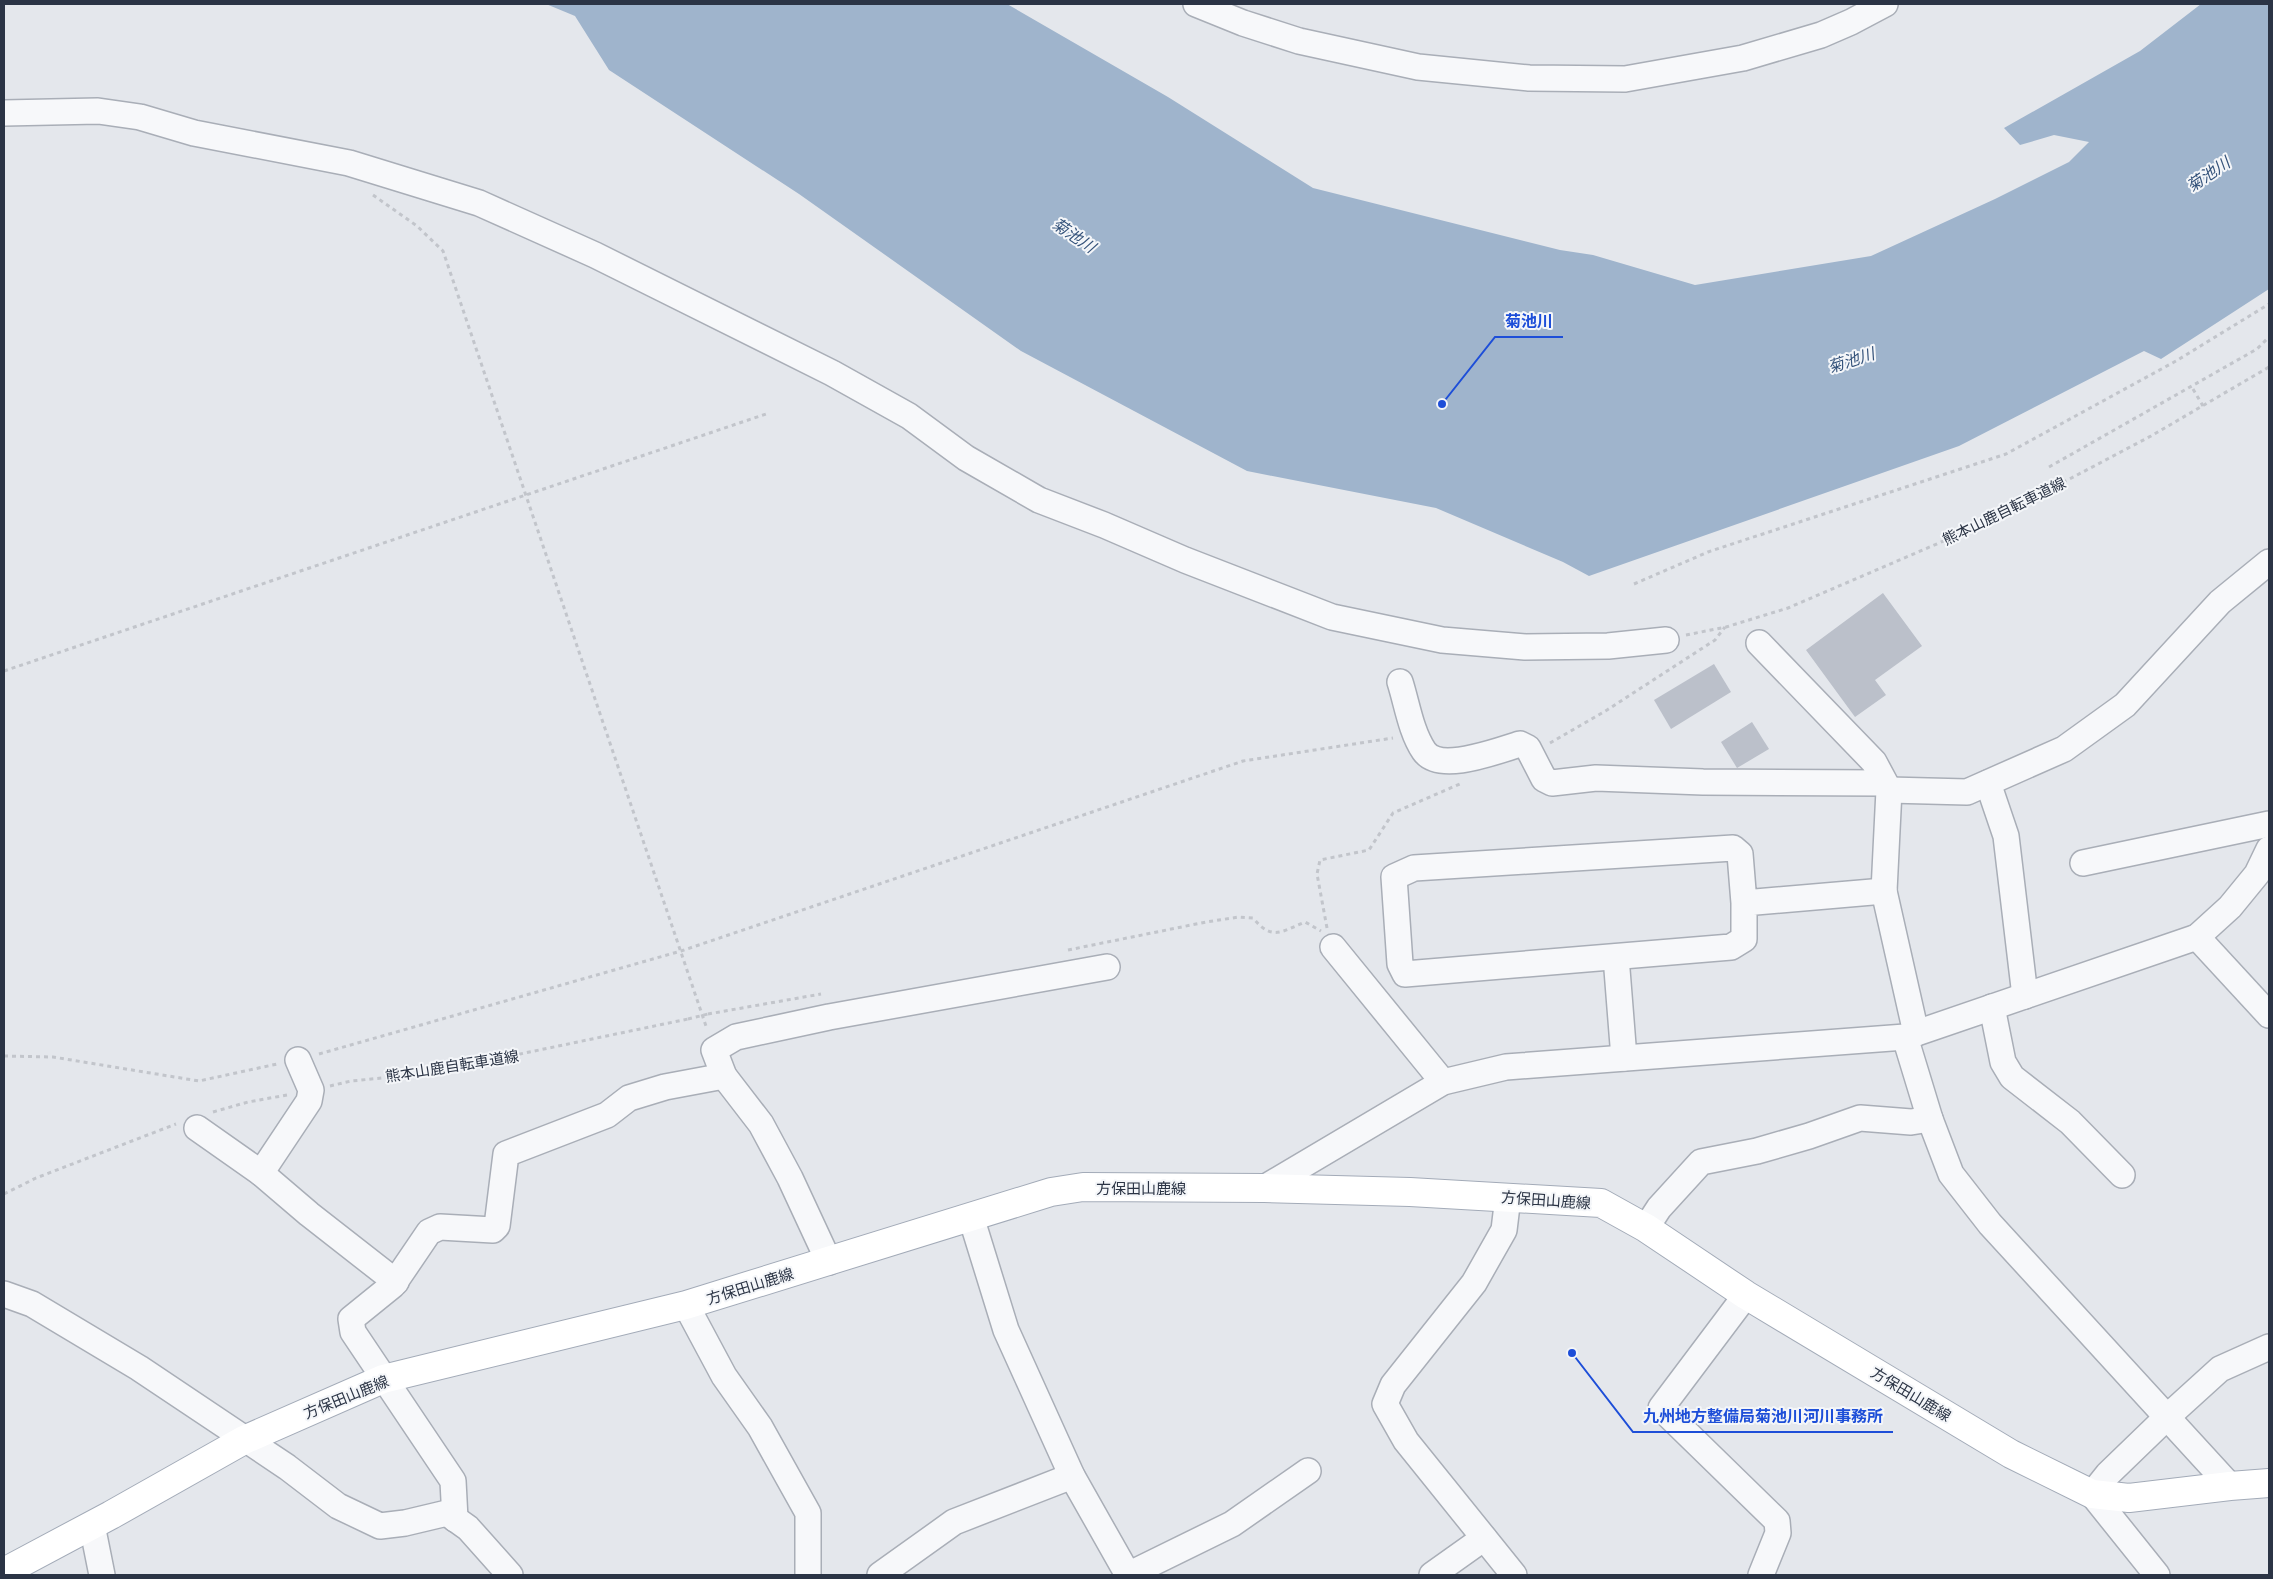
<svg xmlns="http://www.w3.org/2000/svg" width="2273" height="1579" viewBox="0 0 2273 1579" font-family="Quicksand,'Noto Sans JP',sans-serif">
  <rect width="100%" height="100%" fill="#e4e7ec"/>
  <path fill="#9fb4cc" d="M546,4H1007L1168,97L1313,188L1560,250L1593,255L1695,285L1871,256L1995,199L2069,162L2089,142L2054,135L2020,145L2004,128L2140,51L2201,4H2269V289L2161,359L2144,351L1959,446L1589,576L1563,562L1436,508L1247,471L1021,351L799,194L609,70L575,16Z"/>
  <g fill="#bbc0ca">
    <path d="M1883,593L1922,646L1875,680L1886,695L1855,717L1806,650Z"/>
    <path d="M1714,664L1731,692L1671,729L1654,700Z"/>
    <path d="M1752,722L1769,749L1737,768L1721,742Z"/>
  </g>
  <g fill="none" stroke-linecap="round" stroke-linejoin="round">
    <g stroke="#a9aeb7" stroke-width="28">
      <g id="minor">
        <path d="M1196,4L1243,23L1299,41L1418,67L1529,78L1625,79L1743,58L1821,35L1851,22L1885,4"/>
        <path d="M4,113L98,111L140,117L194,133L349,163L479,203L595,255L832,373L909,416L966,458L1039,500L1104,525L1185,560L1332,617L1442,640L1525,647L1608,646L1666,640"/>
        <path d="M1759,643L1874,762L1889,790L1884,891L1916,1033"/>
        <path d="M1400,682C1407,704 1411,732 1424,751C1440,774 1499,750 1520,744L1528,748L1544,779L1552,783L1596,778L1703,782L1884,783"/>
        <path d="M1988,783L2006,836L2025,996"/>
        <path d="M1889,790L1967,792L2064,749L2125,705L2220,602L2269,562"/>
        <path d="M2083,863L2269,824"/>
        <path d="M1744,903L1740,854L1733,848L1414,868L1394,877L1400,964L1405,974L1731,947L1744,939V903L1884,891"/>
        <path d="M2197,937L2269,1015"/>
        <path d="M1333,947L1443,1082"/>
        <path d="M1616,957L1624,1058"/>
        <path d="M1992,1007L2003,1062L2012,1077L2070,1122L2122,1175"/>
        <path d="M1905,1037L1930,1119L1951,1174L1990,1224L2230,1486"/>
        <path d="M197,1128L261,1173L309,1214L396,1282"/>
        <path d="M261,1173L309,1101L311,1090L298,1060"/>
        <path d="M1264,1188L1443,1082L1506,1067L1905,1037L2197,937L2230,907L2257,874L2269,849"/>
        <path d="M1508,1197L1504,1230L1474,1283L1393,1385L1385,1404L1406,1441L1514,1575"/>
        <path d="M971,1217L1006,1330L1072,1476L1128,1575"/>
        <path d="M1646,1228L1659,1208L1701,1162L1757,1151L1809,1136L1860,1118L1911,1122L1930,1119"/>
        <path d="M829,1262L790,1178L761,1124L724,1076L714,1050L736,1037L829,1017L1107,967"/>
        <path d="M4,1294L32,1304L139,1368L287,1467L338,1506L380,1526L405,1523L447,1513L468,1528L510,1575"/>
        <path d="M1746,1295L1661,1408L1777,1521L1778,1533L1761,1575"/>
        <path d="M686,1305L724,1376L760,1427L808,1513V1575"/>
        <path d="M455,1519L453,1481L353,1332L351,1319L393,1285L429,1232L440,1227L493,1230L497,1226L506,1154L607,1115L629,1098L665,1087L724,1076"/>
        <path d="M92,1525L102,1575"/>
        <path d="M880,1575L954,1522L1072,1476"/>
        <path d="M1128,1575L1232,1524L1308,1471"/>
        <path d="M1432,1575L1484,1538"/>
        <path d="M2157,1575L2092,1494L2108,1474L2166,1418L2220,1369L2269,1347"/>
      </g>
    </g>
    <g stroke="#a3abb8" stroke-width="30">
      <path id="major" d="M4,1572L111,1515L244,1440L383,1379L686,1305L1051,1192L1083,1187L1264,1188L1410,1192L1601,1203L1646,1228L1746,1295L2011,1454L2092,1494L2129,1498L2230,1486L2269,1483"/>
    </g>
    <g stroke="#c2c5cb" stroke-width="3" stroke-dasharray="4 4" stroke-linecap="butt">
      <path d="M373,195L417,226L443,251L707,1029"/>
      <path d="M2193,389L2203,406"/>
      <path d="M2049,467L2257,349L2269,337"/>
      <path d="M1634,584L1708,552L2006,454L2176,361L2269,304"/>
      <path d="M1686,635L1726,627L1788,608L1990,521L2151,436L2269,367"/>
      <path d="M4,671L769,413"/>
      <path d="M1550,743L1607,710L1715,640L1725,627"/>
      <path d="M1327,928L1317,874L1320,860L1369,850L1393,813L1462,783"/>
      <path d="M1068,950L1206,922L1239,917L1253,918C1272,941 1281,932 1305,922L1321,931"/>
      <path d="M708,1014L821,994"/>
      <path d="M319,1054L681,951L1243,761L1393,738"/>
      <path d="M4,1056L53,1057L199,1081L277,1064"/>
      <path d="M330,1086L351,1081L424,1074L688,1019"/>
      <path d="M213,1112L248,1102L287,1095"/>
      <path d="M4,1194L36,1178L176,1124"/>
    </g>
    <use href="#minor" stroke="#f7f8fa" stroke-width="25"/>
    <use href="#major" stroke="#fff" stroke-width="28"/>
    <path stroke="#c2c5cb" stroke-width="3" stroke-dasharray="4 4" stroke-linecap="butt" d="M688,1019L708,1014"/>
  </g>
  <g text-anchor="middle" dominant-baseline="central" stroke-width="4" stroke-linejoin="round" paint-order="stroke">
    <g font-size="15" fill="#2b3445" stroke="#f4f6f9">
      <text transform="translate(2004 511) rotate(-26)">熊本山鹿自転車道線</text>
      <text transform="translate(452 1066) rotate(-9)">熊本山鹿自転車道線</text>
      <text x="1141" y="1188">方保田山鹿線</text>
      <text transform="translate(1546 1200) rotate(4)">方保田山鹿線</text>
      <text transform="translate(750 1286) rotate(-17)">方保田山鹿線</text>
      <text transform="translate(1911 1394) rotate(31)">方保田山鹿線</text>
      <text transform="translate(346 1397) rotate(-22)">方保田山鹿線</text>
    </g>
    <g font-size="16" font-style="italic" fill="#34527a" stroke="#f4f6f9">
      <text transform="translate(2208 174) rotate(-34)">菊池川</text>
      <text transform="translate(1074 235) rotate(34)">菊池川</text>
      <text transform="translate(1851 360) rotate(-18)">菊池川</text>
    </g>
  </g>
  <path fill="none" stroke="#1d4ed8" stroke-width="2" d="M1442 404L1495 337H1563M1572 1353L1633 1432H1893"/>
  <g fill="#1d4ed8" stroke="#f4f6f9" stroke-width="2">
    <circle cx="1442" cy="404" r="5"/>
    <circle cx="1572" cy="1353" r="5"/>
  </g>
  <g font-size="16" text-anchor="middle" font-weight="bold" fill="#1d4ed8" stroke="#f4f6f9" stroke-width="4" stroke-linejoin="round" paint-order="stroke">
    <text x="1529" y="327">菊池川</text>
    <text x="1763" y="1422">九州地方整備局菊池川河川事務所</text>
  </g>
  <rect width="2273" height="1579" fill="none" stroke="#2b3445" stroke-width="10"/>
</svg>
